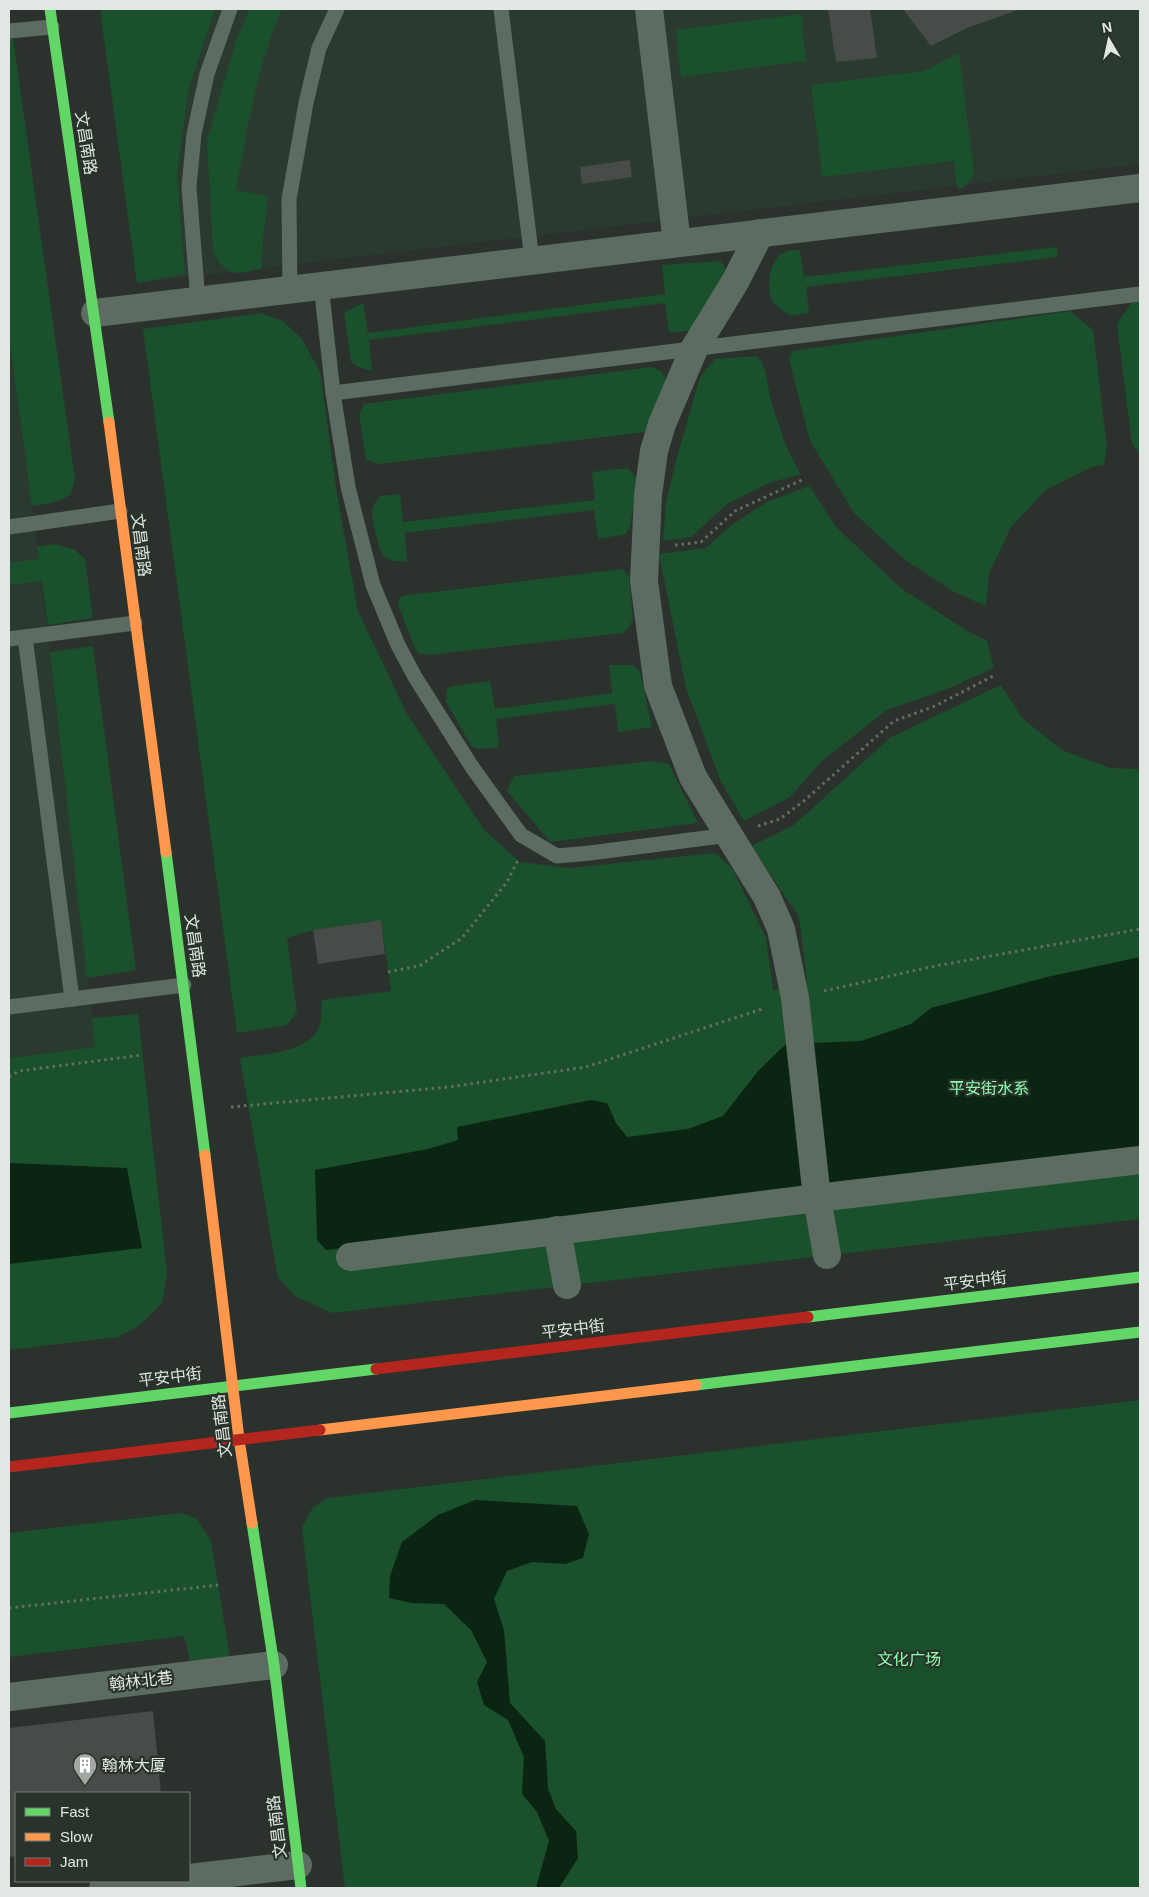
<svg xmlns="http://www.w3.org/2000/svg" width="1149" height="1897" viewBox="0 0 1149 1897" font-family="Helvetica,'Noto Sans SC',sans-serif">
  <rect width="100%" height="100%" fill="#2b312c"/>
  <g fill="#2b3a2f">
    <path d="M100,9H1140V164L137,283Z"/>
    <path d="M9,334L39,559L96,1047L9,1058Z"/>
  </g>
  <g fill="#1b502d">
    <path d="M100,9H215L188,91L177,175L185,274L137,283Z"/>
    <path d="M250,9H282C257,66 247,129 236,190L268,196L263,241L262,268C237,276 227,277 213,252L207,140L237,38Z"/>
    <path d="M801,14L806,61L681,77L676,30Z"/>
    <path d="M9,38H13L75,479L71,494C59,502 47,504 32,506L9,336Z"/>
    <path d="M959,53L974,175L963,188H957L954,161L822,177L811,85L924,71Z"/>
    <path d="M1057,247L1058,257L806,287L809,313L791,316C784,311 774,306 771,298C766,284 770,258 785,252C789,250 795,250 800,250L804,277Z"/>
    <path d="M720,261L725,267L726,273L694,330L669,333L665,303L369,340L372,371L361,368L351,362L344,313L363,303L368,333L665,294L662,265Z"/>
    <path d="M1140,301V454L1132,444L1117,324L1132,302Z"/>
    <path d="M1070,311L1093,330L1107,447L1104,465L1092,467L1046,490L1011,527L989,574L986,606L954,592L905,560L854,513L810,441L789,359L793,351Z"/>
    <path d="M261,313L283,321L302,339L320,372L337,494L358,611L406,712L485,831L520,862L570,868L715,853L732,868L766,938L773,990L807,981L799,917L751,846L794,825L891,737L1001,685L1022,718L1062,750L1110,768L1140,769V1219L332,1313L295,1296L278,1278L240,1058C264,1054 313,1053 320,1023C322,1016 321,1008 322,1000L391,991L381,920L313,930L287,938L297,1012L287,1025L237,1033L143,329Z"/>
    <path d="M757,356C768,368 767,386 771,400C779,426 786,451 801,474L769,483L727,504L691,537L663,541L666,502L677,457L700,377L715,359Z"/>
    <path d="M652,367L662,372L667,382L645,432L379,464L366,460L359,415L364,404Z"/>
    <path d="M627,468L635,476L638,481L630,526L626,534L598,539L594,510L405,533L407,562C399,561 390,562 384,556C378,552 372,518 372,510C373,504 377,500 380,496L400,494L403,522L595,500L592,472Z"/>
    <path d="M809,486L836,527L902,589L966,630L987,641L994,668L947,689L887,710L824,759L790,797L744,821L721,782L686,688L659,554L706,548L733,524L767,502Z"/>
    <path d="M54,544L74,549L85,559L93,618L48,625L42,581L9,585V563L39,559L37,547Z"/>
    <path d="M622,569L629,576L633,619L629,627L623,633L429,655L418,653L413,644L398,604L401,596Z"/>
    <path d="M93,646L136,970L87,978L50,652Z"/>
    <path d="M609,665H633L640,672L652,727L618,732L615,704L496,719L499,747L480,749L472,747L446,702L447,690L450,687L490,681L495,709L612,693Z"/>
    <path d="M652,761L669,764L698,823L550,842L507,791L511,782L515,776Z"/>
    <path d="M138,1014L167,1273L162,1303L140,1325L118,1337L9,1350V1058L95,1047L92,1018Z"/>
    <path d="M1140,1400V1888H345L302,1528L313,1507L328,1498Z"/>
    <path d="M181,1513L196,1518L211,1541L230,1658L191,1665L184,1636L9,1657V1533Z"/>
  </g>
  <g fill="#0b2513">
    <path d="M1140,957V1151L326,1250L317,1240L315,1170L428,1149L458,1140L457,1127L591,1100L607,1103L616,1123L627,1137L688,1129L723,1116L758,1071L786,1044L861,1041L911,1024L931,1008L1047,977Z"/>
    <path d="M9,1163L127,1168L142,1248L9,1264Z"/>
    <path d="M475,1500L577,1506L589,1534L583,1558L565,1564L532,1562L507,1571L494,1599L504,1630L510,1703L545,1741L548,1788L556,1809L576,1831L578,1858L559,1888H536L549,1841L537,1812L522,1794L524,1757L508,1720L484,1705L477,1682L487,1662L471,1630L444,1604L412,1603L389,1598L390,1576L402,1542L438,1515Z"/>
  </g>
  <g fill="#474c48">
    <path d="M828,9H870L877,58L836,62Z"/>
    <path d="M903,9H1021L967,28L931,46Z"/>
    <path d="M630,160L632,177L582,184L580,167Z"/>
    <path d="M381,920L385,954L318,964L313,930Z"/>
    <path d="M153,1711L161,1793H16V1856L9,1857V1728Z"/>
  </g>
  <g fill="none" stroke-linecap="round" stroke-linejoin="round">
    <g stroke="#626d65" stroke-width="3" stroke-dasharray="2.5 4" stroke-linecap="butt">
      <path d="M675,545L701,542L735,511L804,479"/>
      <path d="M758,826L780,819L805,800L894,721L935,706L995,675"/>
      <path d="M388,972L419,966L462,938L507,882L518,860"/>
      <path d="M824,991L930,967L1140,929"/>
      <path d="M9,1077L19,1071L142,1055"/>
      <path d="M231,1107L449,1087L586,1067L765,1008"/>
      <path d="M9,1608L219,1585"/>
    </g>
    <g stroke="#5c6c60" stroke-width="15">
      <path d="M501,9L532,260"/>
      <path d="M9,31L52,27"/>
      <path d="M321,285L333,393L348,487L373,585L398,645L415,677L472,767L521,835L557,856L590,853L729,835"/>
      <path d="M290,289L289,199L306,103L319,48L337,9"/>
      <path d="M198,301L189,187L194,134L207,74L230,9"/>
      <path d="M333,393L1140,294"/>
      <path d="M9,527L120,511"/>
      <path d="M25,637L72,999"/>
      <path d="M9,639L135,623"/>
      <path d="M9,1007L184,985"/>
    </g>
    <g stroke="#5c6c60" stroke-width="28">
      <path d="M649,9L677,243"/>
      <path d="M760,233L735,282L694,349L662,424L654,451L648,495L644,581L658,686L693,777L767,897L781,929L795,998L817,1198L827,1255"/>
      <path d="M95,313L1140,188"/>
      <path d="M557,1230L567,1285"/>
      <path d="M350,1257L817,1198L1140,1160"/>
      <path d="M9,1697L274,1665"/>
      <path d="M189,1878L298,1865"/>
      <path d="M103,1888L166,1881"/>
    </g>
    <g stroke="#63d668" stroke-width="11">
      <path d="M50,9L109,422"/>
      <path d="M166,852L205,1155"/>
      <path d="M808,1317L1140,1277"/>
      <path d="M696,1385L1140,1332"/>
      <path d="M9,1413L376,1369"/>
      <path d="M252,1523L274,1665L301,1888"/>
    </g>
    <g stroke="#ff974d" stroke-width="11">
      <path d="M109,422L166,852"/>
      <path d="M205,1155L239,1439L252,1523"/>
      <path d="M320,1430L696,1385"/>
    </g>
    <g stroke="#b3261e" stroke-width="11">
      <path d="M376,1369L808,1317"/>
      <path d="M9,1467L320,1430"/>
    </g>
  </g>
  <defs>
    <g id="building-pin" transform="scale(1.25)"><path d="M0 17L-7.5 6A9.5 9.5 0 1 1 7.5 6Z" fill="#a1a7a2" stroke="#29332b"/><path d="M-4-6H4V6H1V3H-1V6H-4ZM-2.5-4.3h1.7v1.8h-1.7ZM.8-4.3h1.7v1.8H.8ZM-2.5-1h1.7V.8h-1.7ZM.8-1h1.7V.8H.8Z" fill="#fff"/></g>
  </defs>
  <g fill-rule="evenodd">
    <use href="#building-pin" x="85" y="1765"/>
  </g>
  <g text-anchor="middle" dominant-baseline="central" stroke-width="4.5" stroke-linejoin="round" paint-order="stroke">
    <g font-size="16" fill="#e1e7e2" stroke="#29332b">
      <text transform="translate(86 143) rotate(81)">文昌南路</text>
      <text transform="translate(141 545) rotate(83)">文昌南路</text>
      <text transform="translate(195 946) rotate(82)">文昌南路</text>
      <text transform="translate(975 1281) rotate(-7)">平安中街</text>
      <text transform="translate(573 1329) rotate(-7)">平安中街</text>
      <text transform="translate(170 1377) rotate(-7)">平安中街</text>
      <text transform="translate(222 1426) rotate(-97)">文昌南路</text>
      <text transform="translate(141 1681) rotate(-7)">翰林北巷</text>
      <text transform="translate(277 1827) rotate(-97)">文昌南路</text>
    </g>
    <g font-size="16" fill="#8dfdac" stroke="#29332b">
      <text x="989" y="1088">平安街水系</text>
      <text x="909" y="1659">文化广场</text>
    </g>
    <g font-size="16" fill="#e1e7e2" stroke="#29332b" text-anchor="start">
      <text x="102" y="1765">翰林大厦</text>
    </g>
  </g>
  <rect width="1149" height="1897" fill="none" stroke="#e1e7e2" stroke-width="20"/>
  <rect x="15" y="1792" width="175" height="90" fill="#29332b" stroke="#737b74"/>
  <rect x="25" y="1808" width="25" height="8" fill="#63d668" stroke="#737b74"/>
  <text x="60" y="1817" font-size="15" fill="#e1e7e2">Fast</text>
  <rect x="25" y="1833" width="25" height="8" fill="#ff974d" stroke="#737b74"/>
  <text x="60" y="1842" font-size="15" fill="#e1e7e2">Slow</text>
  <rect x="25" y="1858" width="25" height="8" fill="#b3261e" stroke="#737b74"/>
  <text x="60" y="1867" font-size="15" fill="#e1e7e2">Jam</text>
  <g transform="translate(1109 40) rotate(351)" stroke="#29332b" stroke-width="4" paint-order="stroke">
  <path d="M0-4L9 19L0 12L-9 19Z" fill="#e1e7e2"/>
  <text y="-8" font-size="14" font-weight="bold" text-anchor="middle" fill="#e1e7e2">N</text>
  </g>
</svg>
